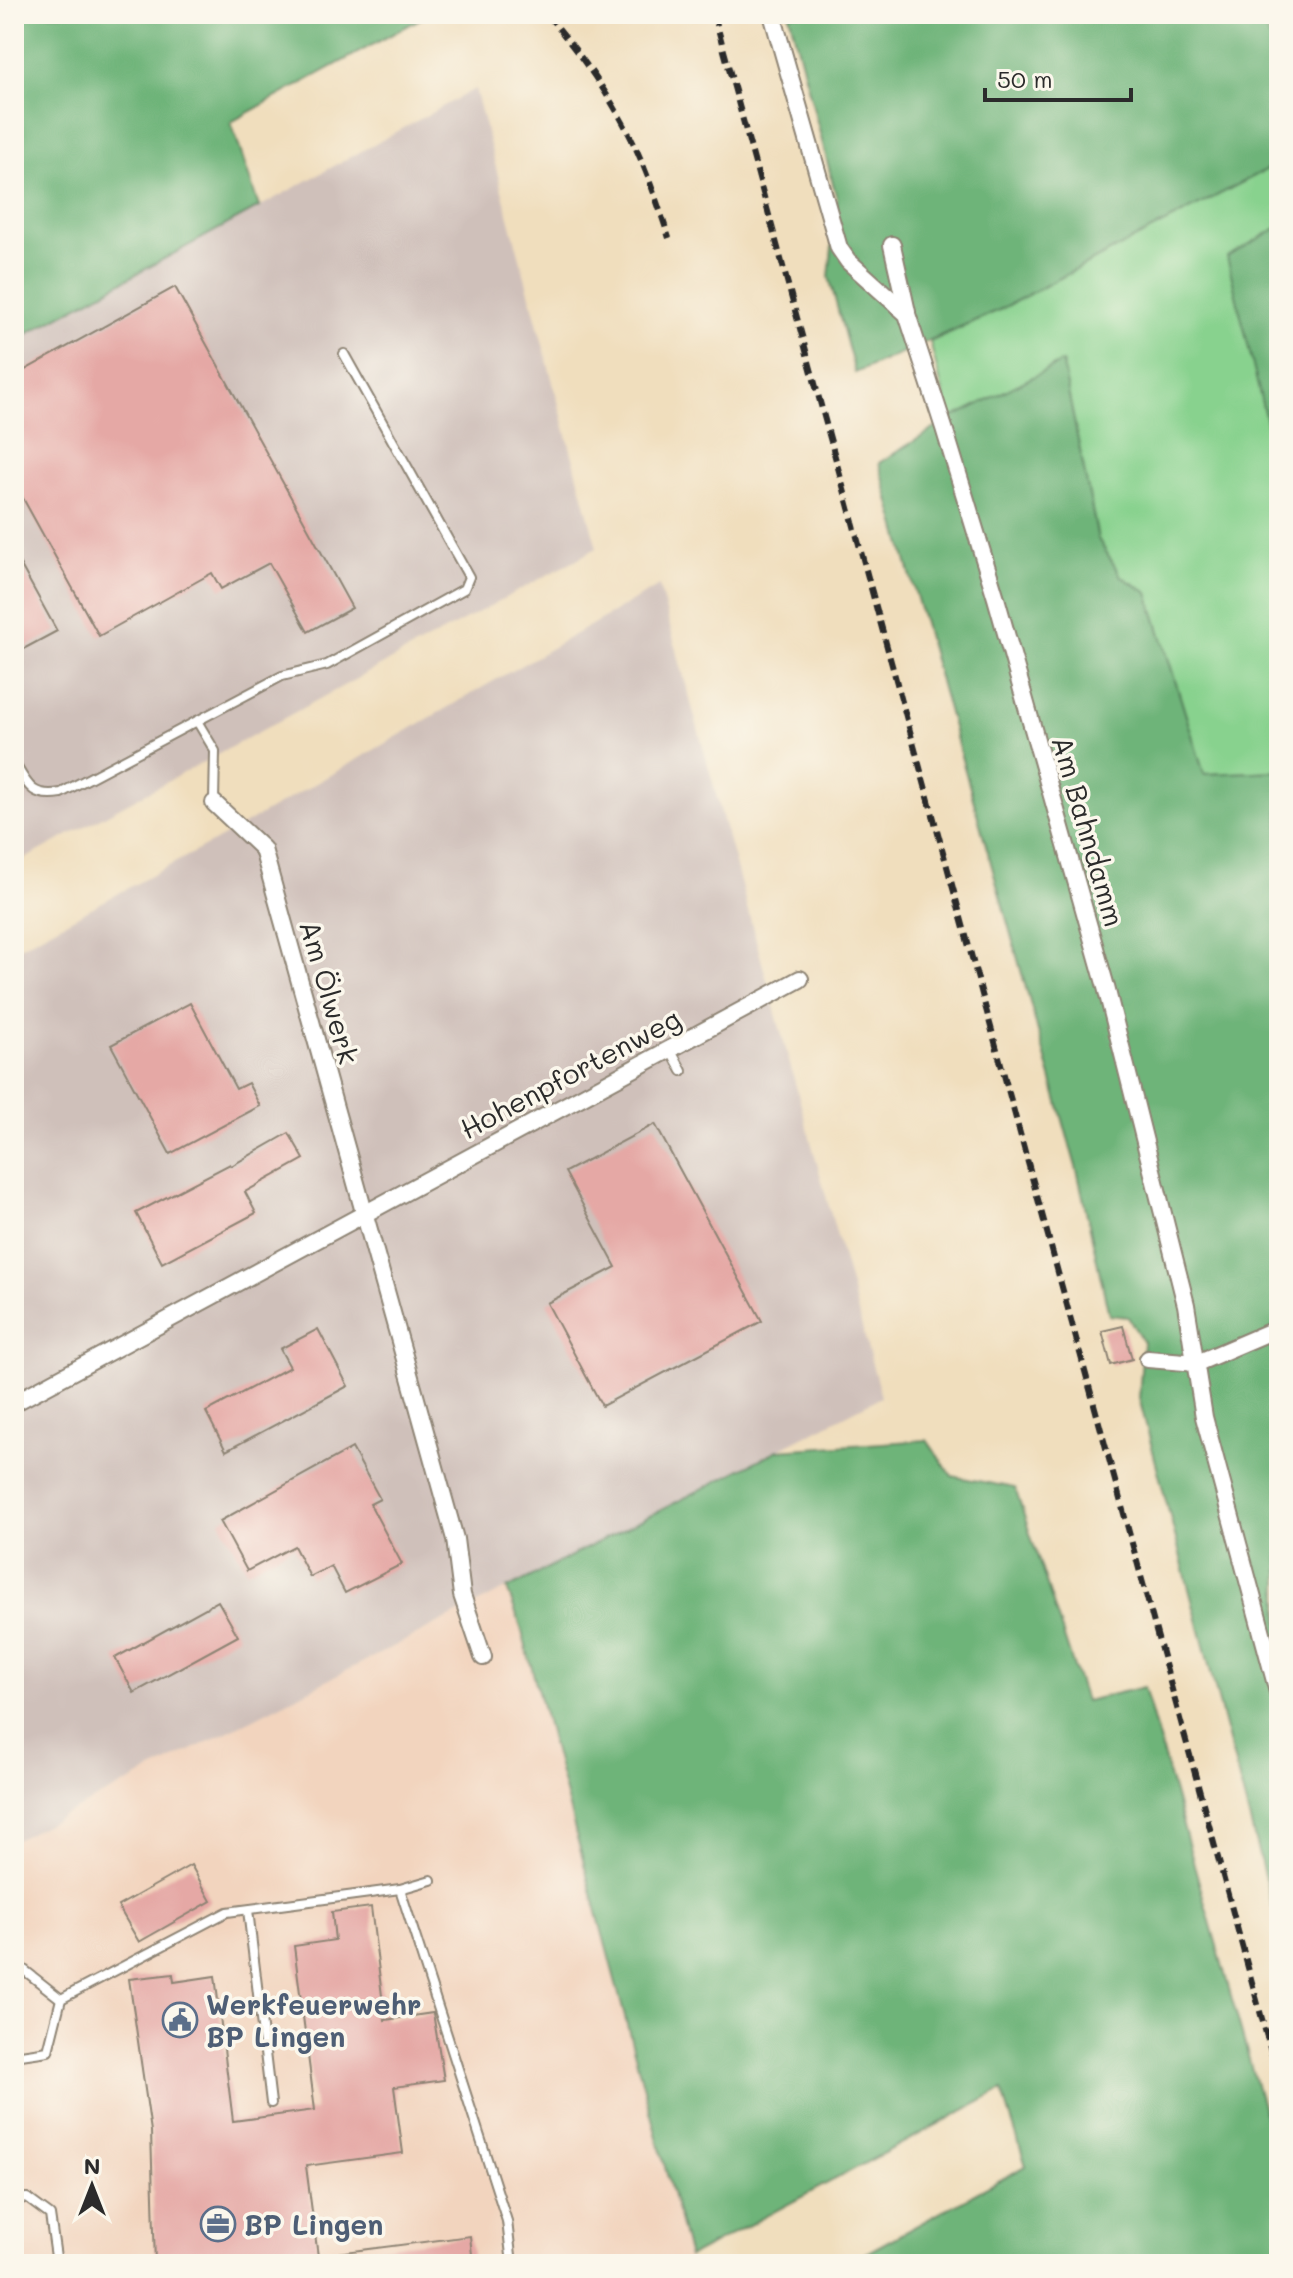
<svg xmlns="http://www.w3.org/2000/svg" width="1293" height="2278" viewBox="0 0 1293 2278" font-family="Mali,sans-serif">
  <rect width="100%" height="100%" fill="#fbf7ec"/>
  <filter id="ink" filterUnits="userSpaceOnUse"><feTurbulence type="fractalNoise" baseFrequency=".0125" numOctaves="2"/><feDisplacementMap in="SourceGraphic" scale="16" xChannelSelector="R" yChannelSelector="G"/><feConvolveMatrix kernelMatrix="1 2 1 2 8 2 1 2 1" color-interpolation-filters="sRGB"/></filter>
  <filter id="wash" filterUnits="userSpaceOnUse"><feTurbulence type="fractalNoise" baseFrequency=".006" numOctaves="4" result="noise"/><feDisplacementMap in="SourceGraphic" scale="32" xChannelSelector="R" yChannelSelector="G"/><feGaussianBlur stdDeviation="1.8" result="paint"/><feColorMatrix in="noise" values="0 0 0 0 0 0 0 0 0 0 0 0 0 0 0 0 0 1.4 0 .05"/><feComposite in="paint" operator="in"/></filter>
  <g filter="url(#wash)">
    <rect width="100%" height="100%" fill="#f0debd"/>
    <path fill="#f2d4be" d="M881,1397L508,1589L520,1624L691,2264H14V1841Z"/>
    <g fill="#cfc0ba">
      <path d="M475,89L597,548L14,865V341Z"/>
      <path d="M659,586L881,1397L14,1841V950L224,836Z"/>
    </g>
    <path fill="#88d28e" stroke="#5a7e5c" stroke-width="2" d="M1279,163V227L1228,257L1279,475V771L1204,774L1148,593L1121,576L1098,539L1062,363L950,419L930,342L999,310Z"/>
    <g fill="#6eb479" stroke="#4c7052" stroke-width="2">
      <path d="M14,14H429L231,122L259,207L14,341Z"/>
      <path d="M789,14H1259L1279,57V163L999,310L855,373L829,277L837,199Z"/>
      <path d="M1279,227V475L1227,257Z"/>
      <path d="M1062,362L1098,539L1121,576L1148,593L1204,774L1279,771V1932L1139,1398L1143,1342L1128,1317L1109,1315L1078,1174L879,463L950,419Z"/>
      <path d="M927,1440L952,1476L1015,1488L1085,1701L1144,1687L1279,2166V2264H846L1026,2166L1002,2090L689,2257L520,1624L507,1589L778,1450Z"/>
    </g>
    <g id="blocks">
      <g fill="#e5a8a5">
        <path d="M175,287L352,608L308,632L269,563L221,589L212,573L99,636L14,482V376Z"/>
        <path d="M14,553L57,631L14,654Z"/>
        <path d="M190,1003L236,1089L248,1083L260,1106L170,1154L111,1045Z"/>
        <path d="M655,1124L762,1321L602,1406L547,1303L616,1267L565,1172Z"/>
        <path d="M289,1133L304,1159L245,1192L256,1213L162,1263L136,1213L230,1164L231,1166Z"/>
        <path d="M1123,1326L1132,1359L1111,1365L1102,1331Z"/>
        <path d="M318,1329L348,1386L226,1451L206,1412L290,1367L280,1349Z"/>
        <path d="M352,1448L380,1499L370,1504L402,1564L345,1593L331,1566L310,1577L294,1546L247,1571L220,1521Z"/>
        <path d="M218,1601L238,1636L134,1693L115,1658Z"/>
        <path d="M191,1865L211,1901L139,1942L118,1906Z"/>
        <path d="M371,1907L385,2020L433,2013L444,2080L394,2087L403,2153L306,2166L319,2264H155L151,2131L129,1979L173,1974L174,1982L215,1976L233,2121L315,2110L294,1946L335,1940L332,1912Z"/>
        <path d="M470,2236L473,2264H330L329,2254Z"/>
      </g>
    </g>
  </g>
  <g filter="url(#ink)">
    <use href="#blocks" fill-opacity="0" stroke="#8e8474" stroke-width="2"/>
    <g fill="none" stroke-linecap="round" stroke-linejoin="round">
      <g stroke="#8e8474" stroke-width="12">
        <g id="service">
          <path d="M197,721L282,676L327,665L464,589L469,577L344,354"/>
          <path d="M14,762C28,786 32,798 61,793L197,721L215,751L214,802"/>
          <path d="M670,1049L682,1071"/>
          <path d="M400,1889L431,1880"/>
          <path d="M248,1910L271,2103"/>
          <path d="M14,1962L61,1999"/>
          <path d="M14,2056L48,2051L61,1999L227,1912L400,1889L507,2221L512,2264"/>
          <path d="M14,2199L27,2198L50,2215L57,2264"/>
        </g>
      </g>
      <g stroke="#8e8474" stroke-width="20">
        <g id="minor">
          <path d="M772,14L839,248L848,261L907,314L944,428L996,598L1106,987L1186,1305L1204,1417L1279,1696"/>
          <path d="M892,245L907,312"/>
          <path d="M214,803L263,849L455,1539L462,1595L483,1657"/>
          <path d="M1148,1359L1197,1363L1279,1328"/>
          <path d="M14,1403L800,979"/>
        </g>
      </g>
      <use href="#service" stroke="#fff" stroke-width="8"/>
      <use href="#minor" stroke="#fff" stroke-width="16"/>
      <g stroke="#2b2b2b" stroke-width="6" stroke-dasharray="12 6" stroke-linecap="butt">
        <path d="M547,14C579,53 609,93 631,138C647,171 658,204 669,238"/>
        <path d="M714,14L1279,2081"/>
      </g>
    </g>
  </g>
  <defs>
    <g id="civic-ring" transform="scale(1.8)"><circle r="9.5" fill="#fbf7ec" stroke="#5c6f8a" stroke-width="1.5"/><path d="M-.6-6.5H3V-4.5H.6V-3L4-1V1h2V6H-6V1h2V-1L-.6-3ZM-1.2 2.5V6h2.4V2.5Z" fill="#5c6f8a"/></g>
    <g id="office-ring" transform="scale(1.8)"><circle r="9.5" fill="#fbf7ec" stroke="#5c6f8a" stroke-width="1.5"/><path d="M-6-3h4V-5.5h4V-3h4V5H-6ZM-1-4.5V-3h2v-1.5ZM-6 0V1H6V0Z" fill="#5c6f8a"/></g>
  </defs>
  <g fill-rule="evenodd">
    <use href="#civic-ring" x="180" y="2020"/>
    <use href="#office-ring" x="218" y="2224"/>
  </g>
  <g text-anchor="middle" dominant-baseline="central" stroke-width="7" stroke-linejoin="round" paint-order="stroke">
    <g font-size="28" fill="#2b2b2b" stroke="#fbf7ec">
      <text transform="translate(1089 831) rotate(74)">Am Bahndamm</text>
      <text transform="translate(330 992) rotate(74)">Am Ölwerk</text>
      <text transform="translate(570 1073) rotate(-28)">Hohenpfortenweg</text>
    </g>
    <g font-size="28" font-weight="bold" fill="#4e5e75" stroke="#fbf7ec" text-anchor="start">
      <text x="206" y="2004">Werkfeuerwehr<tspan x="206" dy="32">BP Lingen</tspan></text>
      <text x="244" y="2224">BP Lingen</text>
    </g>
  </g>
  <rect width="1293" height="2278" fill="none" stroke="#fbf7ec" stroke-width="48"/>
  <g transform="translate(92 2186)" stroke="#fbf7ec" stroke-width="6" paint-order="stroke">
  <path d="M0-6L14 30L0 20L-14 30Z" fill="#2b2b2b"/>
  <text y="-12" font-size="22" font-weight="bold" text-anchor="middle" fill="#2b2b2b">N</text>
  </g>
  <path d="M985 88v12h146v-12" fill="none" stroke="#2b2b2b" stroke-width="4"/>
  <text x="997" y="88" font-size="24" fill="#2b2b2b" stroke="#fbf7ec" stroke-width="6" paint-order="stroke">50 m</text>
</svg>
